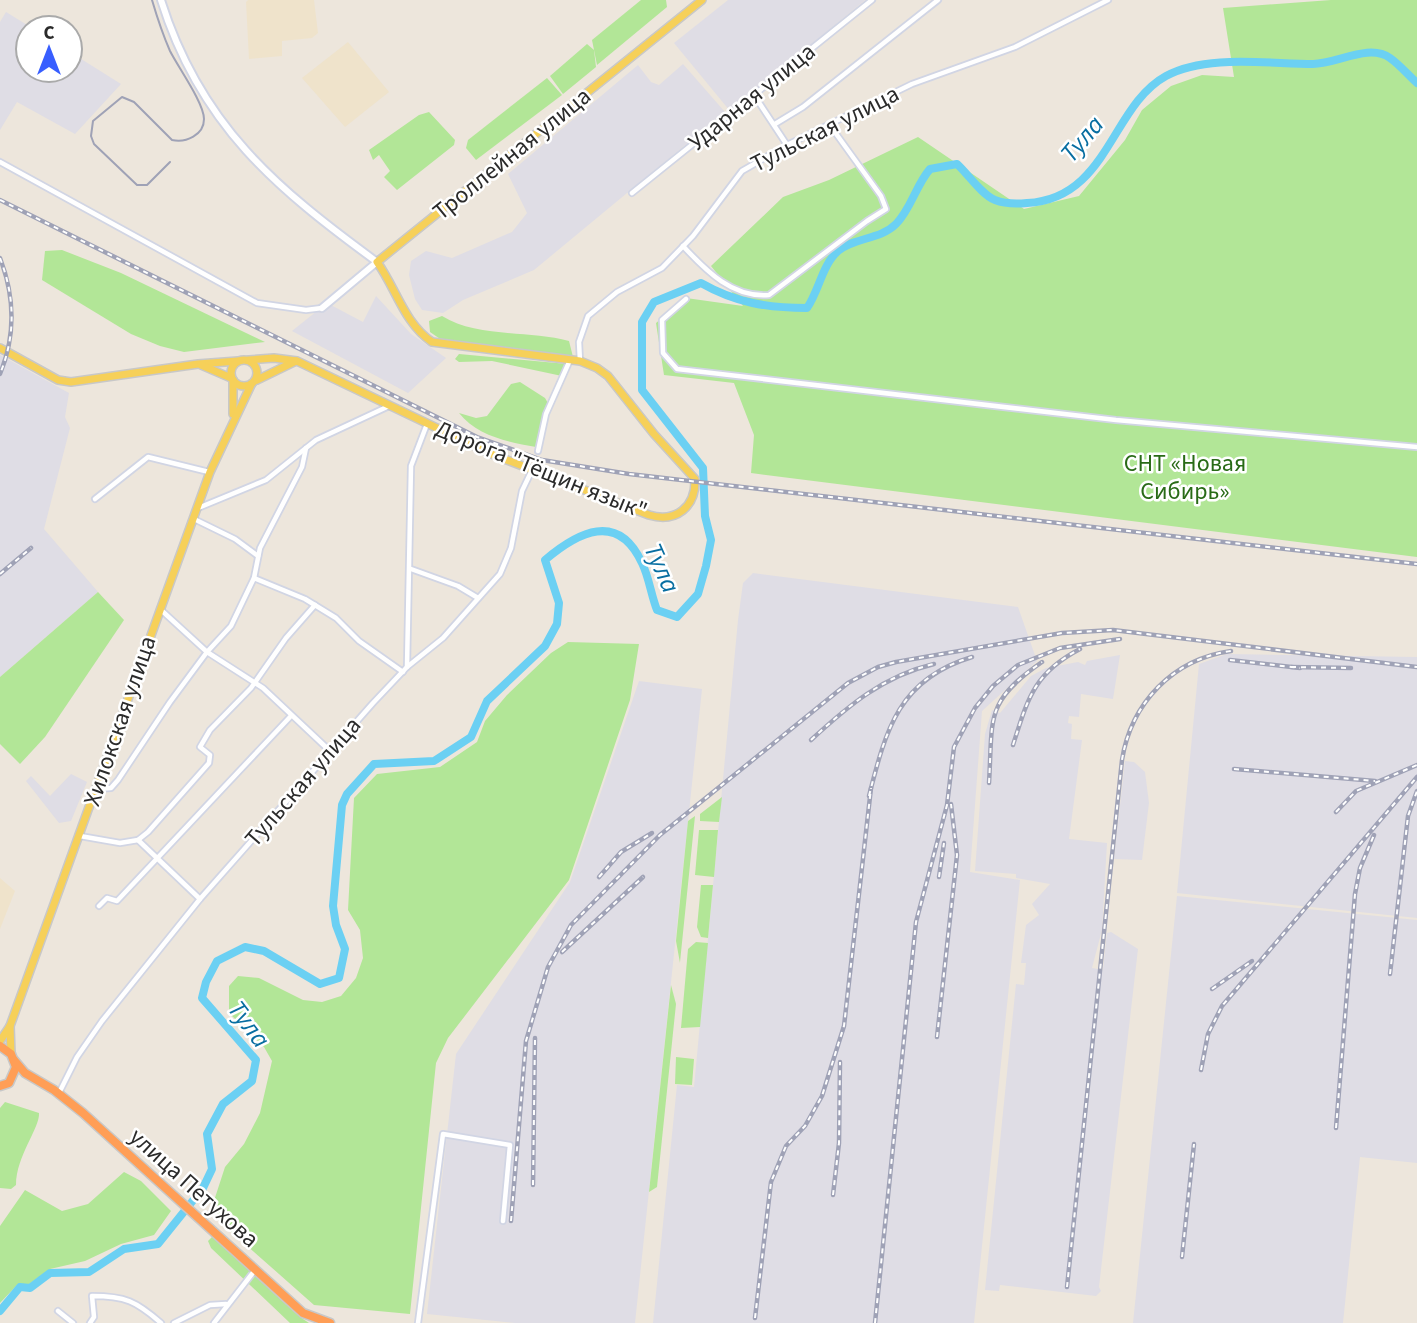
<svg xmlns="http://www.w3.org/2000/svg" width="1417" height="1323" viewBox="0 0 1417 1323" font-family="'Source Sans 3',sans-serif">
  <rect width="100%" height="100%" fill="#ede6dc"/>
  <g fill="#dfdde5">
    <path d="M728,0H865L730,111L674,43Z"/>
    <path d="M6,12L32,28H28V70H70V52L121,84L75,134L17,102L0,130V22Z"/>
    <path d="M683,64L725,112L534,270L463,300L443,313L422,310L415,299L409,275L411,261L426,251L452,258L512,232L527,213L508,174L638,65L651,82L659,85Z"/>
    <path d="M376,296L411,334L446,358L408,393L292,331L327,303L363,322Z"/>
    <path d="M0,355L69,393L65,417L70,428L44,529L98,592L0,677Z"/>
    <path d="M753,573L1018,607L1037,661L982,711L970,872L1020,880L974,1323H653L677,1085L694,1087L738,620L743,583Z"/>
    <path d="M1227,654L1417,657V918L1177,893L1199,664Z"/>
    <path d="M1120,655L1113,699L1081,694L1079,717L1069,716L1068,723L1072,724L1071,739L1082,740L1069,839L1107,843L1102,930L1092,968L1103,970L1107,933L1111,932L1138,949L1099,1287L1101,1291L1096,1296L1000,1285L999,1291L985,1290L1016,984L1024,985L1026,963H1021L1026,925L1039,915L1032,904L1050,884L1016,878V874L975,871L985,734L992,710L1000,713L1031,676L1046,668L1078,662L1085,665L1087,661Z"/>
    <path d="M639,681L702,689L635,1323H515L427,1314L456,1054L570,882Z"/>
    <path d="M1125,761L1134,762L1145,772L1149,803L1142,860L1114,859Z"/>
    <path d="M71,774L87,782L71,821L59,823L26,781L31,776L50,796Z"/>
    <path d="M1177,896L1417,920V1163L1360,1157L1343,1323H1133Z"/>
  </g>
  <g fill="#efe3cb">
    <path d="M248,0H314L318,33L312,38L282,41V56L249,59L246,2Z"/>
    <path d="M348,42L389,92L345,127L302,78Z"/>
    <path d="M0,878L15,891L0,929Z"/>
  </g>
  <g fill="#b2e697">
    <path d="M641,0H666L667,7L597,65L592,40Z"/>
    <path d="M1331,0H1417V557L751,473L754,435L734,383L664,375L656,323L686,298L743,306L711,266L783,197L829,180L918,137L1024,209L1079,196L1125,140L1142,110L1171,86L1202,75L1234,77L1223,8Z"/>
    <path d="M587,44L594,50L596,67L563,94L550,76Z"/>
    <path d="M547,78L562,95L476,160L466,148L468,140Z"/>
    <path d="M429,112L455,140L454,145L397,190L384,177L390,171L379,155L373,160L369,150L419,115Z"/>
    <path d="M62,250L121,273L265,342L184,352L160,346L131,334L42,280L45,251Z"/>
    <path d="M442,316C477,338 529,330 569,341L573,357L446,343L430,332L429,321Z"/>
    <path d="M459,354L567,364L562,376L492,361L459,362L455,359Z"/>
    <path d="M520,382L545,398L549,405L536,447C508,442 477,436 459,413L476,418L487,416L511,384Z"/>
    <path d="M98,592L124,620L45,737L20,764L0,744V677Z"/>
    <path d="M568,642L639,644L630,700L569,880L448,1038L436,1063L410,1314L314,1305L210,1213L225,1167L244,1144L260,1113L272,1061L264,1047L229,1013V986L238,976L259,978L303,1000L322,1002L341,996L356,978L363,958L360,930L348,910L354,798L377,774L440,767L477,742L485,721L507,695L551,653Z"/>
    <path d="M722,797L719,822L700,821V814Z"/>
    <path d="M695,816L680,962V963L676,941L688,821Z"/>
    <path d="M699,830H718L714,877L695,875Z"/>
    <path d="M701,885H713L708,938L701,937L697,927Z"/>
    <path d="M696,942L708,943L700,1027L681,1028L688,949Z"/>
    <path d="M671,985L676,1004L657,1187L649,1192Z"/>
    <path d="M676,1057L694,1059L692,1085L675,1084Z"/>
    <path d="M5,1102L39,1113C40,1128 16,1156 16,1185L11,1189L0,1188V1108Z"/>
    <path d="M124,1172L141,1181L171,1211L154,1235L121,1244L85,1261L50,1269L29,1284H18L0,1303V1226L25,1190L62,1211L88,1204Z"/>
    <path d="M212,1237L300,1317L309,1323H290L211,1248L208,1241Z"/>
  </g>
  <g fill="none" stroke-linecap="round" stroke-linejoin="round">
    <path stroke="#6bd0f3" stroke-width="8" d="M0,1311L20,1287L30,1288L50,1273L89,1272L124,1249L158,1244L203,1188L212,1169L207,1134L223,1104L252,1081L256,1060L202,998L206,982L217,961L245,947L264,951L320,984L339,978L345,949L336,925L333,906L342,805L347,794L374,764L434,761L471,737L487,701L545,646L557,624L559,603L545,560C578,532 618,511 642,563C649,577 651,595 657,610L677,617L698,594L706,566L711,540L705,516L703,468L642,390V322L654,302L701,283C736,303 768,308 807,308C819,291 822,265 838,251C855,237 880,240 896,224C911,209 916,185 930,169L957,164C968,174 982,195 995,200C1005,204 1017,204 1027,203C1108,199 1111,106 1166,76C1206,54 1269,64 1313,64C1337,64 1369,43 1390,58C1400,65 1408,75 1417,83"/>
    <g stroke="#d1d5e4" stroke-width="8">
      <g id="street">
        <path d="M754,95L787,145"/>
        <path d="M775,124L803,107L938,0"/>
        <path d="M0,162L257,303L306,310L322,308"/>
        <path d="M632,193L872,0"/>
        <path d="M683,246C707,272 733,298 769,295L867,221L886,209L881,196L829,124"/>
        <path d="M686,299L662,320L663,353L677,369L1116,420L1417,447"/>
        <path d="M580,361L579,342L588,316L617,292L662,268L693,236L742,171L787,145L912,84L1015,47L1108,0"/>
        <path d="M538,451L546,414L570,360"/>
        <path d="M95,499L148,457L209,472"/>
        <path d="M198,508L266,480L316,440L389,406"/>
        <path d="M194,519L235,539L258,556"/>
        <path d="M411,569L458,586L478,598"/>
        <path d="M254,578L305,599L336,618L359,641L403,672"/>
        <path d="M160,609L207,652L263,688L330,751"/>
        <path d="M407,667L411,466L427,424"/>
        <path d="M96,789L111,788L118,780L170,702L207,652L231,626L254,578L260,548L302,467L306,448"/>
        <path d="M80,836L120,843L138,840L200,899"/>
        <path d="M138,840L148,832L209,763L210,755L200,747L210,730L251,688L286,638L315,605"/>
        <path d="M99,906L107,898L117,901L290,717"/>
        <path d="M59,1093L77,1057L102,1021L200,899L373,703L407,667L443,638L500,574L511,548L522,491L532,470"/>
        <path d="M58,1311L73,1323"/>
        <path d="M90,1323L94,1317L92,1296C125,1296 136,1301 161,1323"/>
        <path d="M174,1323L210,1305L226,1304"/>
        <path d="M214,1323L255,1270"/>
        <path d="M418,1323L443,1134L510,1145L503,1221"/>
      </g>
    </g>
    <g stroke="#d1d5e4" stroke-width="10">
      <path id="secondary" d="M161,0C200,125 276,188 377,262L322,308"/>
    </g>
    <g stroke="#c8c8c8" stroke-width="10">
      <g id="primary">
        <path d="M0,348L58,380L71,382L198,364L238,361"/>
        <circle cx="244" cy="373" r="13"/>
        <path d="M249,360L274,358L297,361L489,453L649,515C676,523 696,507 695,479L654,434L608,376L597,368L580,361L432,342C404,323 396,288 377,262L702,0"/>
        <path d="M201,365L231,378"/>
        <path d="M233,380V414"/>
        <path d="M257,380L296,361"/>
        <path d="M10,1026L11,1054"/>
        <path d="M0,1041L10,1026L210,472L251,385"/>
      </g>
    </g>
    <g stroke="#c8c8c8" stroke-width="11">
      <g id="highway">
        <path d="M0,1046L11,1054L16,1067L9,1083L0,1086"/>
        <path d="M14,1060L25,1073L54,1090L83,1113L303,1313L330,1323"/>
      </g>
    </g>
    <use href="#street" stroke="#fff" stroke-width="4.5"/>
    <use href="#secondary" stroke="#fff" stroke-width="6"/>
    <use href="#primary" stroke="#f6d059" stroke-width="7"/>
    <use href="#highway" stroke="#ff9e56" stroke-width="8"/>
    <path stroke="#9fa2b6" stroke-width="2" d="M152,0C157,17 163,35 170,51C178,67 204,103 204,119C204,135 186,143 172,140L134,102L122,97L93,121L91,136L94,144L137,185H147L170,162"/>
    <g stroke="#9fa2b6" stroke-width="4.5">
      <g id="rail">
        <path d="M0,200L477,437L542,460L629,474L1417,564"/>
        <path d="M0,258C15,297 16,335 0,374"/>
        <path d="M0,574L31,548"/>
        <path d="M1230,660L1300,668"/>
        <path d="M1291,667L1351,668"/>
        <path d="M811,740C848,706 883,676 934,664"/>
        <path d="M1013,745C1028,698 1034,673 1080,649"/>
        <path d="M1234,769L1375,781"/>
        <path d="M989,783C993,718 984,702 1042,662"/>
        <path d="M869,796C886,729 899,679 972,657"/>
        <path d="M1336,812L1356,791L1417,765"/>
        <path d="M599,877L621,852L652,833"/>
        <path d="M939,877L944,843"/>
        <path d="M562,952L643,877"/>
        <path d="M1390,974L1408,816L1417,791"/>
        <path d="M1212,989L1252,961"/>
        <path d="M937,1037L957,855L951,804"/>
        <path d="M1201,1070L1208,1034L1222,1006L1417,777"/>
        <path d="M1336,1128L1355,894L1360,868L1374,835"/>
        <path d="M533,1185L535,1038"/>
        <path d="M833,1195L839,1143L840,1062"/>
        <path d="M511,1221L526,1041L548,967L571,925L660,835L848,683L878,667L896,662L1062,633L1113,630L1417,667"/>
        <path d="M1182,1257L1194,1144"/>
        <path d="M1067,1287L1122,760C1131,703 1173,659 1231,651"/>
        <path d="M755,1318L771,1182L786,1146L805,1126L822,1096L844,1026L871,788"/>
        <path d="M875,1323L916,922L947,805L954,747L975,708L993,686L1018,665L1060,648L1120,639"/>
      </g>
    </g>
    <use href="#rail" stroke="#fff" stroke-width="2" stroke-dasharray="5" stroke-linecap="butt"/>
  </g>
  <g text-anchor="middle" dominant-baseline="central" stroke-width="5" stroke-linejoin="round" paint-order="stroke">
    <g font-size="24" fill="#2b2b2b" stroke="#fff">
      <text transform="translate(752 97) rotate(-39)">Ударная улица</text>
      <text transform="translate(825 129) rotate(-27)">Тульская улица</text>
      <text transform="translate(512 154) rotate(-39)">Троллейная улица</text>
      <text transform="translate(541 470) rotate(22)">Дорога "Тёщин язык"</text>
      <text transform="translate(120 721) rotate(-71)">Хилокская улица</text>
      <text transform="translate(303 782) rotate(-49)">Тульская улица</text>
      <text transform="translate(194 1188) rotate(42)">улица Петухова</text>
    </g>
    <g font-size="24" fill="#296b17" stroke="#fff">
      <text x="1185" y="463">СНТ «Новая<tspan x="1185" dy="28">Сибирь»</tspan></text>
    </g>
    <g font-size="26" font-style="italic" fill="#086ea1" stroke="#fff">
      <text transform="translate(1082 139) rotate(-50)">Тула</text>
      <text transform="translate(662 568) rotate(66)">Тула</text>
      <text transform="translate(249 1024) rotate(53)">Тула</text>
    </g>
  </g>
  <g transform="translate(49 49)"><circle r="33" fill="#ffffff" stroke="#aaaaaa" stroke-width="2"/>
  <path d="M0-5L12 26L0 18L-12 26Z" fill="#385eff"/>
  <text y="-10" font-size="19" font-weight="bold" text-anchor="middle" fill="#2b2b2b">С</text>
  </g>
</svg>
